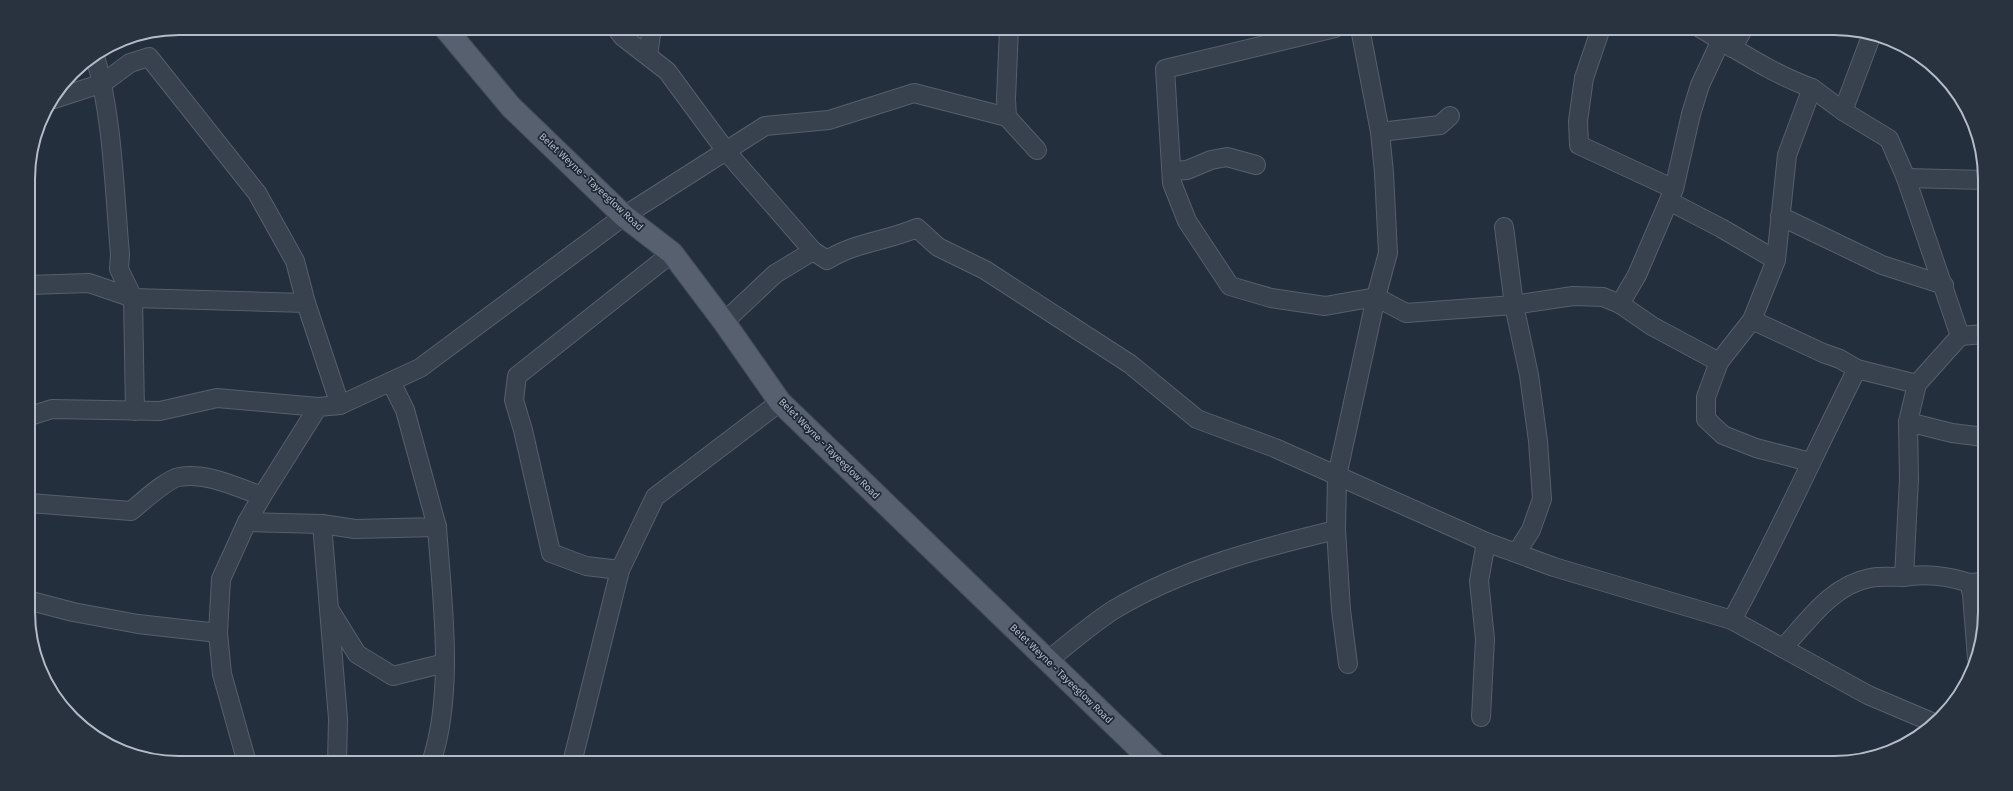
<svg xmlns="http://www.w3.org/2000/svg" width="2013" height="791" viewBox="0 0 2013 791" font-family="'Fira Sans',sans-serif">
  <rect width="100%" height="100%" fill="#242f3e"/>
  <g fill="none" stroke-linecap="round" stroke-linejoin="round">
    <g stroke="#565f6c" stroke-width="20">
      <g id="minor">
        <path d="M616,28L623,37L667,71L726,151L813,251"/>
        <path d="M1009,28L1006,99L1007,117L1037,150"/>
        <path d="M1335,28L1165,69L1172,183L1187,221L1230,286L1271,298L1325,306L1376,297L1388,253L1384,173L1380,132L1360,28"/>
        <path d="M1601,28L1584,78L1578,121L1579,145L1674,189L1691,114L1700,85L1721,40"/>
        <path d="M1732,48L1744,28"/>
        <path d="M648,55L652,28"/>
        <path d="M95,56C113,119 114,188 120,254L119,269L133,298L135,411"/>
        <path d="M1812,88L1843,111L1889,139L1906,178L1960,336"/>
        <path d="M54,99L103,83L130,63L149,57L257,193L295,261L306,303L340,405"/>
        <path d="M1843,111L1872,34"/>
        <path d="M1380,132L1440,125L1450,116"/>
        <path d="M1172,171L1187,170L1211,160L1227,157L1256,165"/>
        <path d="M1906,178L1984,180"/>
        <path d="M1669,201L1721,228L1776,260L1787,155L1812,88C1772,74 1736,49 1700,28"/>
        <path d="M1780,216L1882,265L1944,285"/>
        <path d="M1504,227L1514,305L1529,375L1538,441L1542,499L1531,530L1517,552"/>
        <path d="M1776,260L1752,320L1719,362L1706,397V419L1723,435L1756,448L1810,462"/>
        <path d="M29,285L89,283L133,298L306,303"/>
        <path d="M1620,304L1637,275L1673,191"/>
        <path d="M724,322L775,274L813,251L827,260C856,242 887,241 917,228L938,247L985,270L1130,364L1197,419L1275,448L1486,542L1554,567L1732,620L1868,695L1934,723"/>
        <path d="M1857,369L1917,384"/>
        <path d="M30,416L52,409L160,411L217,398L318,407"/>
        <path d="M1908,422L1917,384L1960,336L1984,334"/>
        <path d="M30,503L131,511C141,503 167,479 179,477C207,472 236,487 262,496"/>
        <path d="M247,522L322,524L355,529L437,527L405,410L391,382"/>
        <path d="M322,524L338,719L337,763"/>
        <path d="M620,570L586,566L551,553L523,430L514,400L517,376L672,253"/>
        <path d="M1904,577C1924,573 1949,576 1969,583L1972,594L1977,658"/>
        <path d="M1969,583L1985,582"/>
        <path d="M31,601L73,612L138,624L218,633"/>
        <path d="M331,612L357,654L393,676L445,663"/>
        <path d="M1732,620C1777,538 1815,452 1857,369L1840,359L1823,353L1752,320"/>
        <path d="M1783,648C1808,621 1832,585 1870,578C1881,576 1893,577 1904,577L1909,479L1908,422L1952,433L1984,437"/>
        <path d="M1047,661C1069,644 1091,624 1115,609C1182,569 1260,548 1336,530"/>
        <path d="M1348,664L1341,610L1336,530L1337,476L1376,297L1406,313L1514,305L1573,296L1603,297L1620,304L1652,326L1719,362"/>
        <path d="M1481,717L1485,639L1479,581L1486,542"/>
        <path d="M247,763L222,674L218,633L221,579L247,522L262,496L318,407L340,405L420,368L624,216L765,126L829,120L914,93L1007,117"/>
        <path d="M431,763C455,691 442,601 437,527"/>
        <path d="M572,763L620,570L655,497L780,402"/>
      </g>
    </g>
    <g stroke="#414a57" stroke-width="24">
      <path id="major" d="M445,28L511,107L624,216L672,253L724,322L780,402L1154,763"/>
    </g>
    <use href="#minor" stroke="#38414e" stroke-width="18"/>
    <use href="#major" stroke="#56606e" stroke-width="22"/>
  </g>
  <g text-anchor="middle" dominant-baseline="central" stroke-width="3.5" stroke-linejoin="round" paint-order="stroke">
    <g font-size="10" fill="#b4bcc9" stroke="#1d2633">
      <text transform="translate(591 182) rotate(43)">Belet Weyne - Tayeeglow Road</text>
      <text transform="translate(829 449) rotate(45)">Belet Weyne - Tayeeglow Road</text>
      <text transform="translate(1061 674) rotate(44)">Belet Weyne - Tayeeglow Road</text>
    </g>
  </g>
  <path d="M0 0H2013V791H0ZM179 35H1834A144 144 0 0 1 1978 179V612A144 144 0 0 1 1834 756H179A144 144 0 0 1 35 612V179A144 144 0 0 1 179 35Z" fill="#29323f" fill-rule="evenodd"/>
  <path fill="none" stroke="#b4bcc9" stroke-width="2" d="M179 35H1834A144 144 0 0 1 1978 179V612A144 144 0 0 1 1834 756H179A144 144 0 0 1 35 612V179A144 144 0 0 1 179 35Z"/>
</svg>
